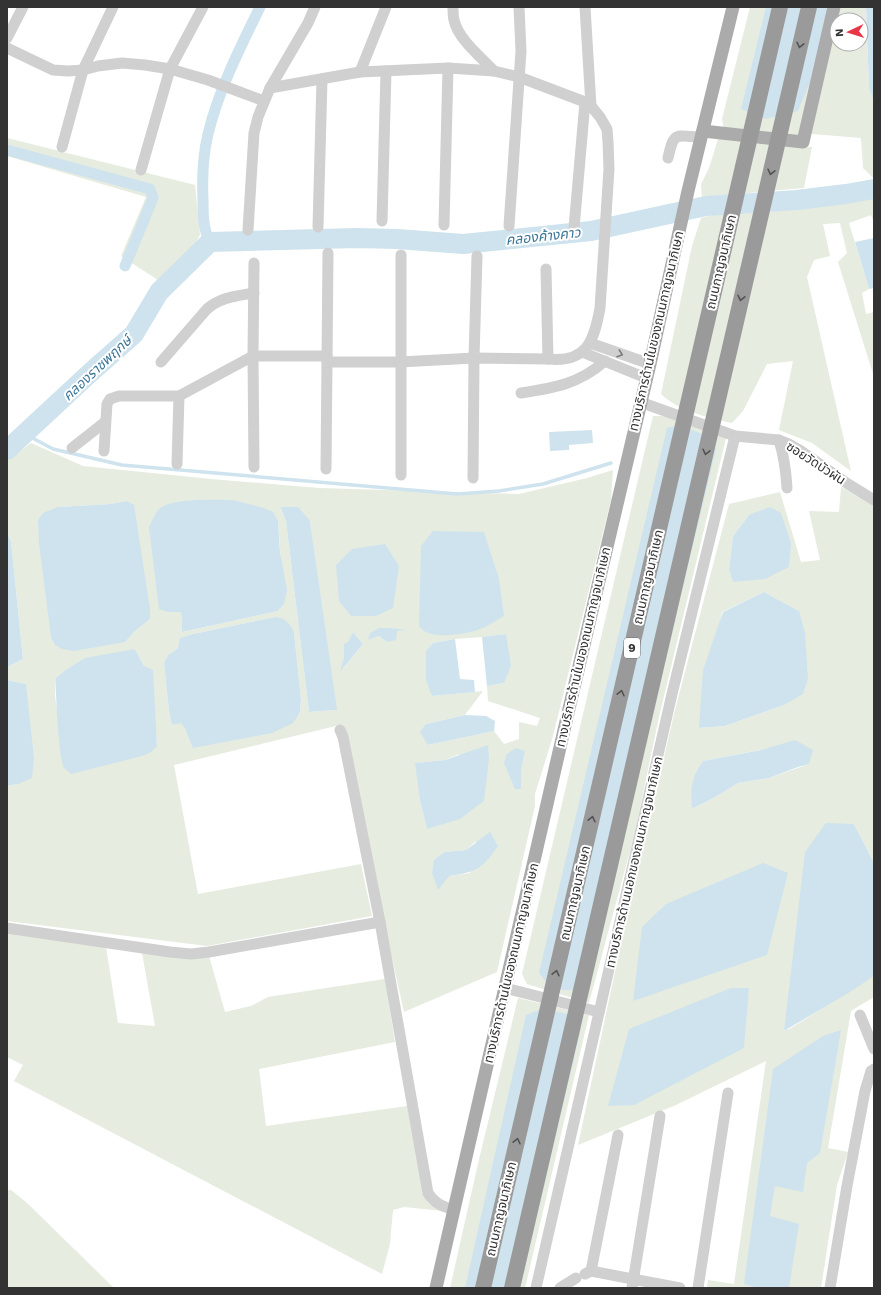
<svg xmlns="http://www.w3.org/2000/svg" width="881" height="1295" viewBox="0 0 881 1295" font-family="'Work Sans','Noto Sans Thai',sans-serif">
  <rect width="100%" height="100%" fill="#fff"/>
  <g fill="#e6ecdf" fill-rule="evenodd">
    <path d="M750,7H866L869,88L874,102V177H872L863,168L861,138L812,134L793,136L724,129L722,119ZM837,20H861V44H837Z"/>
    <path d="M7,138L195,185L200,235L187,259L161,282L121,256L146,197L7,156Z"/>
    <path d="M718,139L791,146L812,147L804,188C769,191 736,193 702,200L701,184L709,168Z"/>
    <path d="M874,194V223L871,215L849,223L869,289L862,293L866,314L874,312V377L838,262L847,253L840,223L823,224L830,256L814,260L807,277L851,471L812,443L779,430L793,361L767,364L743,411L732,423C707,417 680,412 661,394L692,246L701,218L723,212L781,209L794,204Z"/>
    <path d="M653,416H664L726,438L659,717L634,836L589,1003L527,984L522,974Z"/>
    <path d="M31,443L83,466L211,479L319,488L519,494L587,478L613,470L611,500L553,736L535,794V806L497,972L404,1012L340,725L174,765L198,894L361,864L372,916L207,946L7,921V786L18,784L26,684L7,680V667L23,659L11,541L7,533V461ZM128,501L150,619L134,632L125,642L55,645L51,638L46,590L58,507L110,504ZM280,508L310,521L336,710L309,712L286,521ZM278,521L284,604L278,611L182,632V617L180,612ZM275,617L294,632L301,699L300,713L193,747L185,729L181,722L172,725L169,711L164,663L168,655L178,648L181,638L193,634ZM391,628L403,630H397L387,642L379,636L368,640ZM353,632L363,644L341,671L342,665ZM506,634L504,683L487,686L488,701L540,718L537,726L519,722V739L504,744L494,731L428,745L426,724L465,715L483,691L432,696L426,651L433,643L455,639L484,637ZM135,649L144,666L156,732L157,746L64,767L55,695L56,678ZM525,751L521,771V789H515ZM459,754L427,829L420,801L416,763L445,760ZM476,841L470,873L449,876L445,852L466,850Z"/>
    <path d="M841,487L874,506V863L854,824L784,1031L791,1028L874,976V997L851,1011L828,1148L848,1152L837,1185L821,1288H707L708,1280L734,1284L766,1061L676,1105L578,1145L625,925L675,710L729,504L780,492L801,562L820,560L809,511L839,512ZM749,515L729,569L733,536ZM764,592L799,611L784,705L725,726L700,728L722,612ZM760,750L809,764L769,778L738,783L717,796L692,809L703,761Z"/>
    <path d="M7,932L106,947L118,1023L155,1026L142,953L209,956L225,1012L251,1006L268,997L385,979L395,1042L259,1069L266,1126L407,1106L428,1203L443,1211L404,1207L393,1210L390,1244L382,1274L14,1081L23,1065L7,1057Z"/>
    <path d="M518,998L589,1015L525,1288H450L477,1168Z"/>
    <path d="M7,1190H11L26,1202L114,1288H7Z"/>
  </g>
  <g fill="#cee3ee">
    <path d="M766,7H832L817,72L808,87L798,111L766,119L741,109Z"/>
    <path d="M866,7H874V102L869,88Z"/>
    <path d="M874,238V288L869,289L855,242Z"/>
    <path d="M678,425L700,433L713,441L716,449L586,990H563L547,983L539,973L667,428Z"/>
    <path d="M592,430L593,443L569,445V450L550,451L549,432Z"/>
    <path d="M233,500L264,508L273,512L278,521L280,552L287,590L284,604L278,611L182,632V617L180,612H167L159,609L149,527C152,521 156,510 162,507C177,498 215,500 233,500Z"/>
    <path d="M127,501L134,505L150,609V619L134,632L125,642L74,651L62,649L55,645L51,638L39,543L38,520L43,513L58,507L110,504Z"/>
    <path d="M280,507H298L310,521L337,710L309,712L286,521Z"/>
    <path d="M770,507L781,513L791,543L789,567L765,579L733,582L729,569L733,536L749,515Z"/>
    <path d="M433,531L484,532L499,579L504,616C497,620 491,624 485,627C470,634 429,642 419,626L421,546Z"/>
    <path d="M7,533L11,541L23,659L7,667Z"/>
    <path d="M385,544L399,566L393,608L376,616H351L339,601L336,565L352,549Z"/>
    <path d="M764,592L799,611L805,633L808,679L803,694L784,705L725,726L699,728L703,670L723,612Z"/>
    <path d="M275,617C285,618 289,622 294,632L301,699L300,712L293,723L272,733L193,748L185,729L181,723L172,725L169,711L164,663L168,655L178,648L180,638L193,634Z"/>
    <path d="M379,628H391L406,630L397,631L396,640L387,642L379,636L368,640L370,633Z"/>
    <path d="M353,632L363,644L340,672L342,664L344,658V644L348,642Z"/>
    <path d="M506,634L511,666L504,683L487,686L482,637Z"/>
    <path d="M455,639L460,679L474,680L475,692L432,696L426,680V651L433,643Z"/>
    <path d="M135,649L144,666L153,670L157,746L151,752L142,756L71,774C69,772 66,770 64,768C59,760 55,692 56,678L66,670L85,658Z"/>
    <path d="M7,680L26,684L34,758L32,778L18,784L7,786Z"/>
    <path d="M465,715L486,716L495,721L494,731L428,745L420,732L426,724Z"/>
    <path d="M795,740L813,750L809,764L798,767L769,778L738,783L717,796L692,809C691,787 690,780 703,761L761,750Z"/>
    <path d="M488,745L489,759L484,801L460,819L427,829L420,801L415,763L445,760Z"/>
    <path d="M516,748L525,751L521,771V789H515L504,763L507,754Z"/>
    <path d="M826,823L854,824L874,863V976L850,992L784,1031L805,852Z"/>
    <path d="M490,832L498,846C482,869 477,872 449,876L438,890L432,873L434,860L445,852L466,850Z"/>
    <path d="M763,863L788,873L767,955L633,1001L642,927L666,904Z"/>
    <path d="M731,988H749L744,1048L634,1105L608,1106L629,1029Z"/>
    <path d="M539,1010L560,1012L580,1018L581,1028L520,1288H465L526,1015Z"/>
    <path d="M841,1030L820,1153L807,1163L803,1192L775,1186L770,1216L799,1224L789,1288H758L744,1284L773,1069L823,1036Z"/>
  </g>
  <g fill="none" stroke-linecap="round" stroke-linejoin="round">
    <path stroke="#cee3ee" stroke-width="3.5" d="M25,434L53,449L122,465L457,494L499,491L543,484L611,463"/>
    <g stroke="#cee3ee" stroke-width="11">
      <path d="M7,150L150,189L153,198L125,266"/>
      <path d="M210,242C203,229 203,215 203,200C202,178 203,155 208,134C219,89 240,48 260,7"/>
    </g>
    <path stroke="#cee3ee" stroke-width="20" d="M7,450L90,373L134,334L159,292L210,242L357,238L397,239L463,244L591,231L706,206L797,200L846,194L874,189"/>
    <g stroke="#d0d0d0" stroke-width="11">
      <path d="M453,7C453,11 453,16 454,20C458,39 481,57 494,71"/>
      <path d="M585,7L591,106"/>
      <path d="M7,38L23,7"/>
      <path d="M7,48L53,70L68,71L83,70L98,66L122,63L145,65L170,69L208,80L264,101"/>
      <path d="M360,72L386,7"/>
      <path d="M270,88L308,23L315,7"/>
      <path d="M62,147L83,70L113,7"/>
      <path d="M668,158C674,131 675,136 701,137"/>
      <path d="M141,170L170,69L203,7"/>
      <path d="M382,221L386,71"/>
      <path d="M444,225L448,68"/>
      <path d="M509,226L521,51L519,7"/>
      <path d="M318,227L322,79"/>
      <path d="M574,228L585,102"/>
      <path d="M248,230L254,133L258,117L270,88L360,72L448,68L494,71L519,77L585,102L591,106L600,117L607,129L608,142L609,169L600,308C594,341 587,363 548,359L474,358L400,362H327"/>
      <path d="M401,255V475"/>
      <path d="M546,269L548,359"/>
      <path d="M590,343L650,364"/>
      <path d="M582,352L646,378"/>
      <path d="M161,362L207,309C221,297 237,296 254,293"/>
      <path d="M521,393C554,388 579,384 605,361"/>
      <path d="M640,402L735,436L779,440L789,444L801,451L848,484L874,500"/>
      <path d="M779,440C784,456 786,471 787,488"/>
      <path d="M72,448L105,422"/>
      <path d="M104,451L107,404L110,399L119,396H179L253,356H327"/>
      <path d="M177,464L179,396"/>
      <path d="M254,467L253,356L254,263"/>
      <path d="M326,469L328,253"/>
      <path d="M473,478L474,358L477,256"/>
      <path d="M340,730L343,737L380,922L428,1193C435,1204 442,1206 454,1210"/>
      <path d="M7,928L170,952L191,954L209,952L380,922"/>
      <path d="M505,988L599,1012"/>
      <path d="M860,1015L874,1049"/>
      <path d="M591,1271L618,1135"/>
      <path d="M585,1274L591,1271L680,1288"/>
      <path d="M536,1288L672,694L735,436"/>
      <path d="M560,1288L576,1278"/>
      <path d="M632,1288L660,1116"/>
      <path d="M698,1288L728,1093"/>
      <path d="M830,1288L847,1186L865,1091L871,1071L874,1069"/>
    </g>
    <g stroke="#ababab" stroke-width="13">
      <path d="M703,131L803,142L834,7"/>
      <path d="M436,1288L564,730L650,364L688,191L733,7"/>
    </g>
    <g stroke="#9a9a9a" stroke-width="16">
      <path d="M483,1288L780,7"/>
      <path d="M512,1288L809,7"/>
    </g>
  </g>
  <defs><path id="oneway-chevron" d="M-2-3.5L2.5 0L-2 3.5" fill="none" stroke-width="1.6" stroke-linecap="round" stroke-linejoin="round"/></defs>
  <g stroke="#525252">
    <use href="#oneway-chevron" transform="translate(800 45) rotate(103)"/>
    <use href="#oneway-chevron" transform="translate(771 172) rotate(103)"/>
    <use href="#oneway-chevron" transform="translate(741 298) rotate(103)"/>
    <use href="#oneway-chevron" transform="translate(706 452) rotate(103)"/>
    <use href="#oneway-chevron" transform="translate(621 693) rotate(-77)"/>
    <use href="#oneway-chevron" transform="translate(592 819) rotate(-77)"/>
    <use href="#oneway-chevron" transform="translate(556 973) rotate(-77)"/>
    <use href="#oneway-chevron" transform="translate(517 1141) rotate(-77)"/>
  </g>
  <use stroke="#7a7a7a" href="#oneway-chevron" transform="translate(620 354) rotate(19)"/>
  <g text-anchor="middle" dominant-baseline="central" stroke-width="4" stroke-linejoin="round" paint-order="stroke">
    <rect fill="#fff" stroke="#707070" stroke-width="1" x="624" y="638" width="16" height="20" rx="3"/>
    <g font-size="12" font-weight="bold" fill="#333">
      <text x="632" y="648">9</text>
    </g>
    <g font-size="13" fill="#333" stroke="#fff">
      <text transform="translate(721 262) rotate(-77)">ถนนกาญจนาภิเษก</text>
      <text transform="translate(656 331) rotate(-77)">ทางบริการด้านในของถนนกาญจนาภิเษก</text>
      <text transform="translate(816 463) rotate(33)">ซอยวัดบัวผัน</text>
      <text transform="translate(648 577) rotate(-77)">ถนนกาญจนาภิเษก</text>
      <text transform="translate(583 647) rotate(-77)">ทางบริการด้านในของถนนกาญจนาภิเษก</text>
      <text transform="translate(634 862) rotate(-77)">ทางบริการด้านนอกของถนนกาญจนาภิเษก</text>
      <text transform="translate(575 893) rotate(-77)">ถนนกาญจนาภิเษก</text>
      <text transform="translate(511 963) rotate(-77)">ทางบริการด้านในของถนนกาญจนาภิเษก</text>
      <text transform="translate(501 1209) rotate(-77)">ถนนกาญจนาภิเษก</text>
    </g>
    <g font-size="14" font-style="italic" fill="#3e7798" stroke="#fff">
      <text transform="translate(543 236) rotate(-6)">คลองค้างคาว</text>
      <text transform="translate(97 368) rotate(-43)">คลองราชพฤกษ์</text>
    </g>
  </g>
  <rect width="881" height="1295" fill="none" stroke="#333333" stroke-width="16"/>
  <g transform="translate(849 32) rotate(266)"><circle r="19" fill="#ffffff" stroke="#adadad"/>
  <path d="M0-3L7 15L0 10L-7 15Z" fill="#e93647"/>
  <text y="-6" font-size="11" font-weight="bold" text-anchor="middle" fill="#333333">N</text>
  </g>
</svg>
